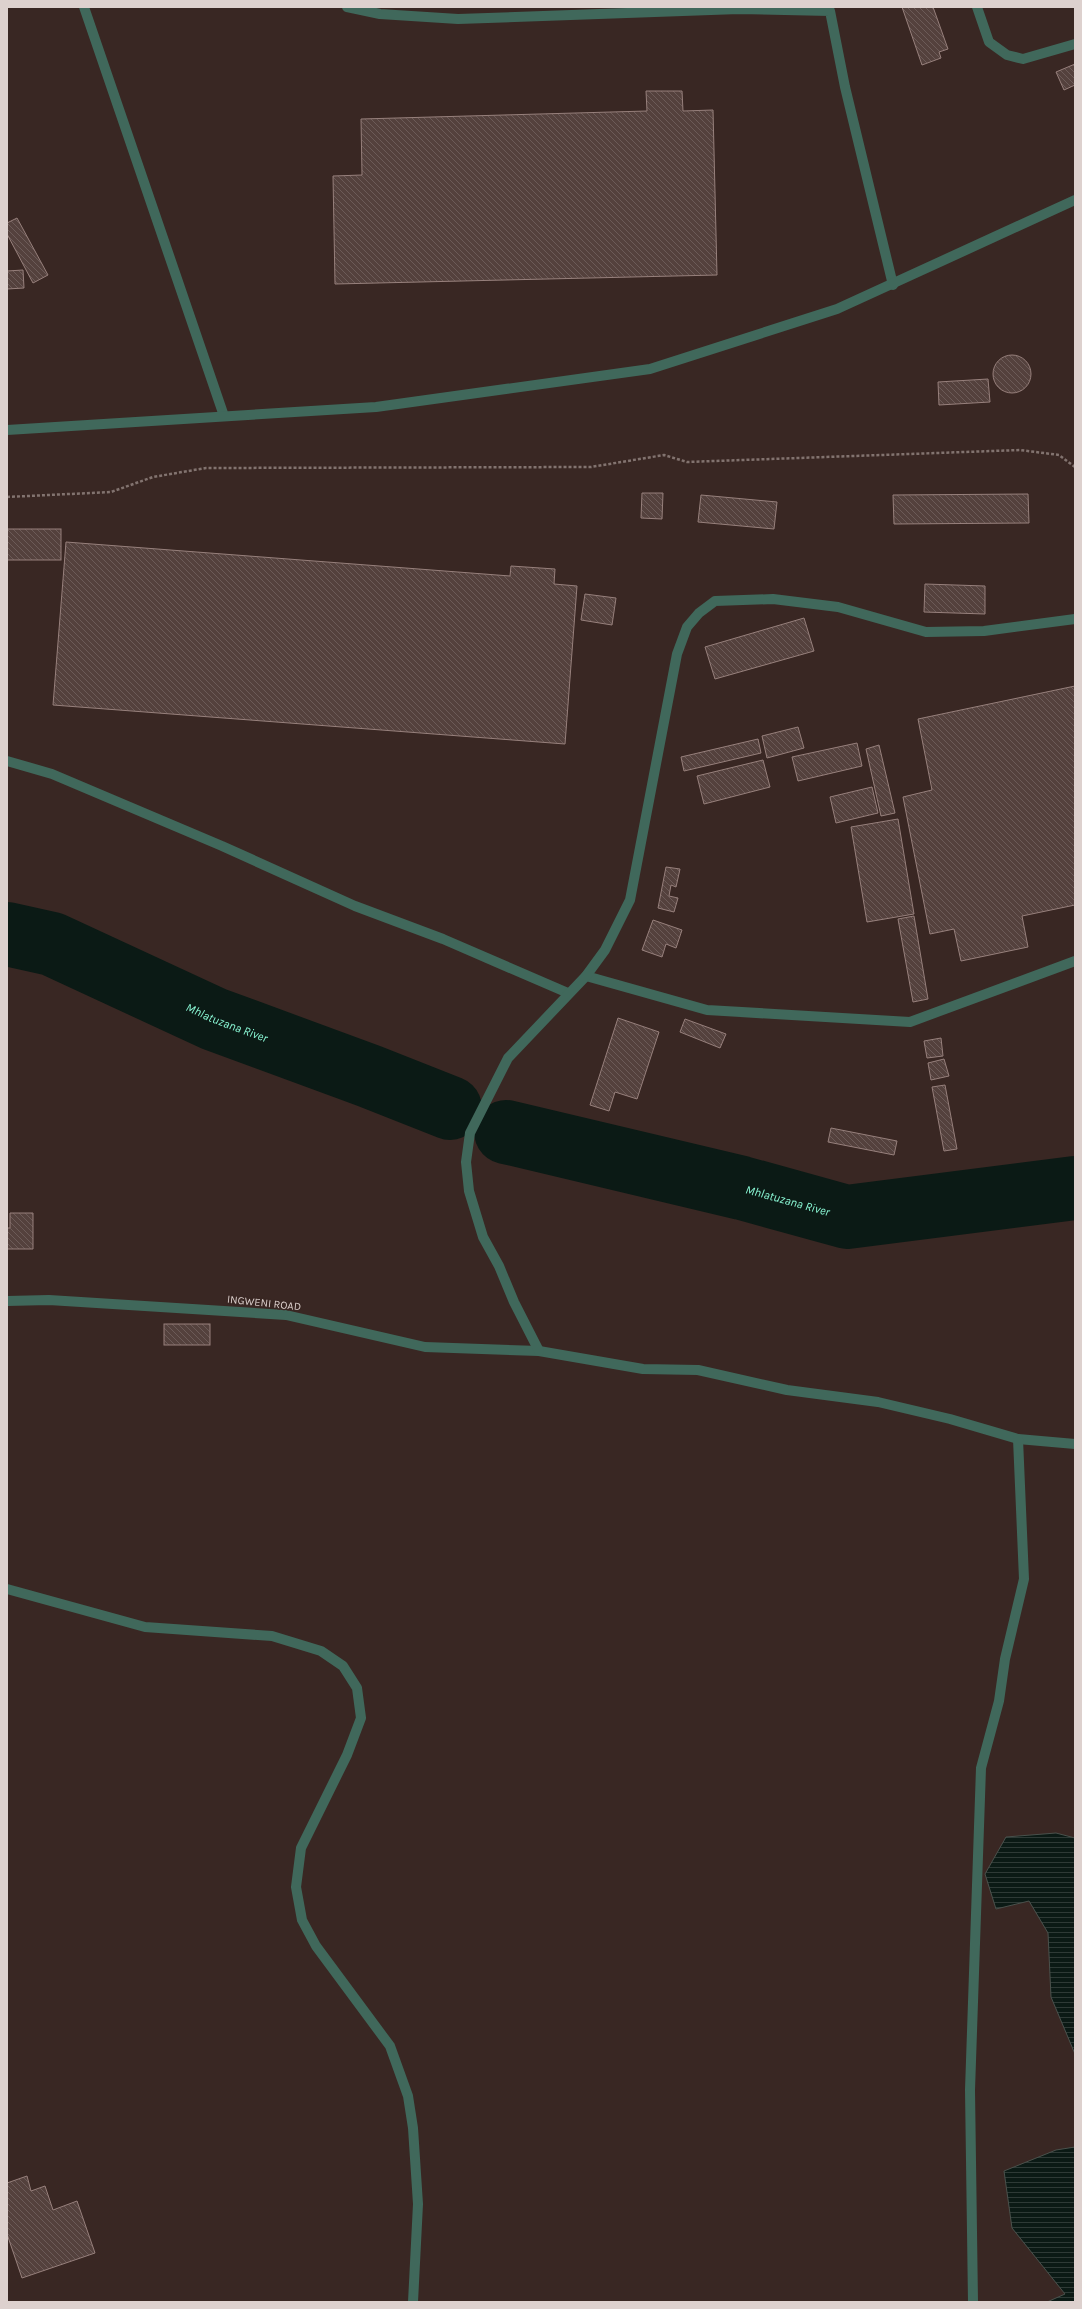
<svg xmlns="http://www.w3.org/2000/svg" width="1082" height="2309" viewBox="0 0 1082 2309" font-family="Karla,sans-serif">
  <defs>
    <pattern id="water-rules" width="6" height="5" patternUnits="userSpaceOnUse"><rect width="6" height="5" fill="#0b1a15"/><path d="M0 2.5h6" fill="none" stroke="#2e3a36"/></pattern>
    <pattern id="building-back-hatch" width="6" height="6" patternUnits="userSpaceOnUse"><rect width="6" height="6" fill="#54413d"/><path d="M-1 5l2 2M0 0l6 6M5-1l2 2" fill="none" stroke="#6c5b58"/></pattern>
  </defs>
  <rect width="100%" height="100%" fill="#392723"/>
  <g fill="url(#water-rules)" stroke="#4a514c">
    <path d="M1056,1833L1075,1838V2054L1051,1997L1048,1933L1029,1901L996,1909L985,1874L1006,1837Z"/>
    <path d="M1075,2147V2302H1047L1065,2294L1012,2228L1004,2171L1056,2150Z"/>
  </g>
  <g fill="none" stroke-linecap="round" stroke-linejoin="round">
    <g stroke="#0b1a15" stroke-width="64">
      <path id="s1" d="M7,934L52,944L214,1019L369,1076L450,1108"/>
      <path id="s2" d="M506,1132L742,1188L847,1217L1075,1188"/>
    </g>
  </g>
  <g fill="url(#building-back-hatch)" stroke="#97807c">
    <path d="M902,7H933L948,49L939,52L941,58L922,65Z"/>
    <path d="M1075,64V85L1064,90L1056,72Z"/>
    <path d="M646,91H682L683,111L713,110L717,275L335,284L333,176L362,175L361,119L647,111Z"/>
    <path d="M17,218L48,275L33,283L7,234V223Z"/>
    <path d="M23,270L24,288L7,289V271Z"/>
    <circle cx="1012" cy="374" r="19"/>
    <path d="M988,379L990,402L939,405L938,382Z"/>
    <path d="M642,493H663L662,519L641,518Z"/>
    <path d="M1028,494L1029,523L894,524L893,495Z"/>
    <path d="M701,495L777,502L774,529L698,522Z"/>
    <rect x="7" y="529" width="54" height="31"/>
    <path d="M66,542L510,576L511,566L555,569L554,584L577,586L565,744L53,705Z"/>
    <path d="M925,584L985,586V614L924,612Z"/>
    <path d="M585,594L616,598L612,625L581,620Z"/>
    <path d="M804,618L814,651L715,679L705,647Z"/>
    <path d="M1075,686V905L1022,916L1028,947L961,961L954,929L930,934L903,797L932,790L918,719Z"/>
    <path d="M798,727L804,748L767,758L762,736Z"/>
    <path d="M758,739L761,753L684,771L681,757Z"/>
    <path d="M857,743L862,766L798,781L792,757Z"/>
    <path d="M879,745L895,813L881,816L866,749Z"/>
    <path d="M763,760L770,787L704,804L697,776Z"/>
    <path d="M872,787L878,813L836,823L830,797Z"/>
    <path d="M898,819L914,914L867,922L851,827Z"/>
    <path d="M666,867L680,869L676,887L671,885L669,896L678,898L674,912L658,908Z"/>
    <path d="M914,916L928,999L913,1002L898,919Z"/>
    <path d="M653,920L682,930L676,948L666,944L662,957L642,950Z"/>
    <path d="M618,1018L659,1032L637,1099L615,1092L609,1111L590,1105Z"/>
    <path d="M685,1019L726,1034L720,1048L680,1032Z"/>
    <path d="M941,1038L943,1056L927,1058L924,1041Z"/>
    <path d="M944,1059L949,1076L931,1080L928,1063Z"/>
    <path d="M945,1085L957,1149L944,1151L932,1087Z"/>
    <path d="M831,1128L897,1141L894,1155L828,1142Z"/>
    <path d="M10,1213H33V1249H7V1228H10Z"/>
    <rect x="164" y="1324" width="46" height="21"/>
    <path d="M27,2176L31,2191L45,2186L53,2210L77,2201L95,2253L22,2278L7,2234V2183Z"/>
  </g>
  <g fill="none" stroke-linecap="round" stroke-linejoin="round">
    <path stroke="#82736f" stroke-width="2.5" stroke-dasharray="3 2" stroke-linecap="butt" d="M7,497L111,492L153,477L206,468L591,467L664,455L687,462L1020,450L1059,455L1075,467"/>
    <g stroke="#40685b" stroke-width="10">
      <path d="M84,7L224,416"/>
      <path d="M347,7L380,14L458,19L739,9L830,11L845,87L893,285"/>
      <path d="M977,7L989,42L1007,55L1023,59L1075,44"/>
      <path d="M7,430L376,407L650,369L837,309L1075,200"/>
      <path d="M7,761L52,774L222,846L355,906L443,939L568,993"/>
      <path d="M586,976L707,1010L910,1022L1075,961"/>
      <path d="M7,1589L145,1627L272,1636L321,1651L343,1666L357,1688L361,1718L347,1755L301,1848L296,1887L302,1920L316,1946L390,2046L408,2096L413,2128L418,2204L413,2302"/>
    </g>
    <g stroke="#40685b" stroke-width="10">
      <path d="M7,1301L49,1300L286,1315L425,1347L539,1351L643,1369L698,1370L787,1390L878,1402L950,1419L1018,1439L1075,1444"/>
      <path d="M539,1351L514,1302L499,1266L483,1237L469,1191L466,1162L470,1133L508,1058L586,976L605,950L630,900L677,654L687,627L699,613L715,601L773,599L838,607L926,632L984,631L1075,619"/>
      <path d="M973,2302L970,2090L981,1768L999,1701L1005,1659L1024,1579L1018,1439"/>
    </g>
  </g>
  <g text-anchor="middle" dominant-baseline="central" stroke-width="3" stroke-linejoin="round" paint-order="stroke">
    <g font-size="11" fill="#ddd1ce" stroke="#392723">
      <text transform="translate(264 1303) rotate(6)">INGWENI ROAD</text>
    </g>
    <g font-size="12" font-style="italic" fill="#8cfbd8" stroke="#392723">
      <text stroke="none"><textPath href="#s1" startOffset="238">Mhlatuzana River</textPath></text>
      <text stroke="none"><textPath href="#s2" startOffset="290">Mhlatuzana River</textPath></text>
    </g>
  </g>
  <rect width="1082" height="2309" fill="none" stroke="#ddd1ce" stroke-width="16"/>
</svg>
